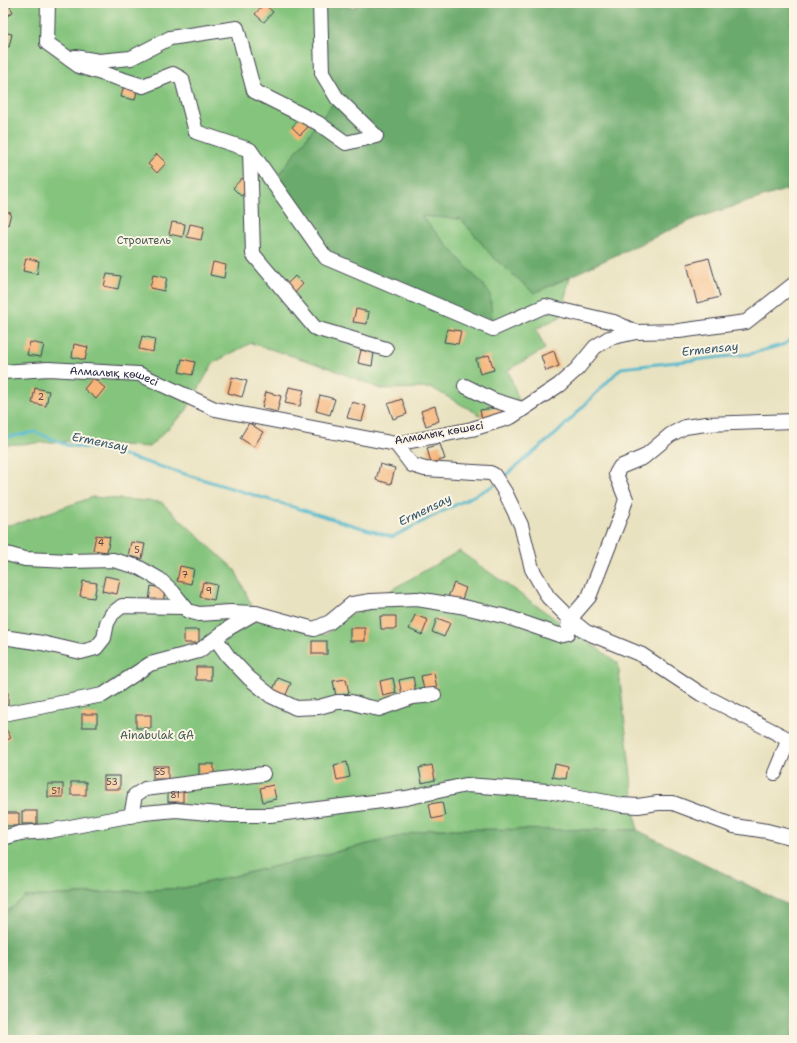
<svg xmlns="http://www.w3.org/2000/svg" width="797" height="1043" viewBox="0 0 797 1043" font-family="'Shantell Sans',sans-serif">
  <rect width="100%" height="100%" fill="#fcf5e5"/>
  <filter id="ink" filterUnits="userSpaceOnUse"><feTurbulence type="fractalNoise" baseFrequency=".025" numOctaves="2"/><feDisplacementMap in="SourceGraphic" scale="8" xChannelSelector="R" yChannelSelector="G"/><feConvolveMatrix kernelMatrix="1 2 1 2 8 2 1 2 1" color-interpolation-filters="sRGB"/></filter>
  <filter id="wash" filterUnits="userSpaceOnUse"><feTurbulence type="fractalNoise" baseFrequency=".012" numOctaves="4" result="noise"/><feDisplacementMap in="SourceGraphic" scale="16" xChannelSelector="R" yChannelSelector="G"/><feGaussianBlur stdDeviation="0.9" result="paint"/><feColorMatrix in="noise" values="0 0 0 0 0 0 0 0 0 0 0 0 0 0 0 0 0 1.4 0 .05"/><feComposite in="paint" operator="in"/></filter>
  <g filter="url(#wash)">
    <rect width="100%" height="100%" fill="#e9e2c0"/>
    <g fill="#84c47d" stroke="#53735c">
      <path d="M3,3H320L337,98L273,182L490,293L421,216L461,219L493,257L534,293L570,277L560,317L536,329L545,349L508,370L522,409L494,423L432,388L381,389L327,367L251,343L213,363L186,411L149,447L71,441L3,445Z"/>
      <path d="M93,497L161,502L235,570L258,619L325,635L351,614L376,606L391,590L459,551L618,663L637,830L431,829L184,888L26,897L3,915V526L22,522Z"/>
    </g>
    <g fill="#6baa6c" stroke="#466654">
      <path d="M320,3H330L355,8L356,3H794V196L785,190L694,219L534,293L493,257L461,219L421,216L490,293L493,329L326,258L273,182L337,98L322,73Z"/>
      <path d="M431,829L637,830L794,908V1040H3V915L25,897L184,888Z"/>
    </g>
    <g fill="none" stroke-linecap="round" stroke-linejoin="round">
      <g stroke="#4fb7cc" stroke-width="3">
        <path d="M3,438L35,432L67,445L109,451L392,537L495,485"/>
        <path d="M502,478L557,433L621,368L750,354L785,344L794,337"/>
      </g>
    </g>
    <g id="blocks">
      <g fill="#f6b478">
        <path d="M3,3H8L13,12L3,19Z"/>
        <path d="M264,4L273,12L264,22L255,14Z"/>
        <path d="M3,32L12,34L9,47L3,46Z"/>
        <path d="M124,85L138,87L135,100L121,97Z"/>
        <path d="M301,117L310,125L300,135L292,127Z"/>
        <path d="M157,154L166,163L157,173L148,164Z"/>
        <path d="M242,178L251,186L241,196L233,188Z"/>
        <path d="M3,211L11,213L8,225L3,224Z"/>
        <path d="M172,222L185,224L183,237L169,234Z"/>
        <path d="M190,224L204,227L201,240L187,237Z"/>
        <path d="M26,258L39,261L37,274L23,271Z"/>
        <path d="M709,258L720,297L697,303L687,264Z"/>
        <path d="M213,262L226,265L224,278L210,275Z"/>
        <path d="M107,274L121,276L118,289L104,286Z"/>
        <path d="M153,275L167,278L164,291L150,288Z"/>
        <path d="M295,276L303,284L294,294L285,286Z"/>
        <path d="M356,309L369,312L367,324L353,322Z"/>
        <path d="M447,329L461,331L458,344L444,342Z"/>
        <path d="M142,336L155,339L153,352L139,349Z"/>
        <path d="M30,342L44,345L41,357L27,355Z"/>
        <path d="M74,344L88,347L85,360L72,357Z"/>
        <path d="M361,350L374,353L372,366L358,363Z"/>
        <path d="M554,351L559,366L546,371L541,356Z"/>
        <path d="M489,355L494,370L480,374L476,359Z"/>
        <path d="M182,359L195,362L192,375L179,372Z"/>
        <path d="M232,377L247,381L242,397L228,393Z"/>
        <path d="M93,378L105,388L96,399L84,389Z"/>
        <path d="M289,387L304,390L300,406L285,403Z"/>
        <path d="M35,388L49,391L46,406L32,403Z"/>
        <path d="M266,392L281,396L277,412L262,408Z"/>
        <path d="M320,395L335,399L330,415L316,411Z"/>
        <path d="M402,399L407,414L393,419L388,404Z"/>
        <path d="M352,402L366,406L362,421L347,418Z"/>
        <path d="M435,406L439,421L426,426L421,411Z"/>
        <path d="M510,406L511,415L482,420L480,410Z"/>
        <path d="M249,423L263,432L254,447L240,438Z"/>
        <path d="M440,444L445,459L431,463L427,448Z"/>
        <path d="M380,464L395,468L391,484L376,480Z"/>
        <path d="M96,535L110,537L107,552L93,550Z"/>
        <path d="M131,542L145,544L142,559L128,556Z"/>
        <path d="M180,566L194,569L191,584L177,581Z"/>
        <path d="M105,576L120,579L117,594L102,591Z"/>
        <path d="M83,581L97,583L94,598L80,596Z"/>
        <path d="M203,582L217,585L214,600L200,597Z"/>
        <path d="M454,583L466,588L461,602L448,597Z"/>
        <path d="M151,586L165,589L163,604L149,601Z"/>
        <path d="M415,615L428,620L422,635L409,629Z"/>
        <path d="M380,616H396V629H381Z"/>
        <path d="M437,618L450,623L444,637L432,632Z"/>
        <rect x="350" y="628" width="15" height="13"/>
        <rect x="184" y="630" width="15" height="13"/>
        <rect x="312" y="641" width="15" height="13"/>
        <rect x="196" y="667" width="15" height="13"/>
        <path d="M434,673L437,688L424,690L421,676Z"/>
        <path d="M413,677L416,692L402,695L399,680Z"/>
        <path d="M278,678L291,683L285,697L272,692Z"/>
        <path d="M393,678L396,693L383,696L380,681Z"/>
        <path d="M346,679L349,693L336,696L333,681Z"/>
        <rect x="3" y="693" width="5" height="13"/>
        <rect x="82" y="714" width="15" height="13"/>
        <rect x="136" y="715" width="15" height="13"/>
        <path d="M3,724L11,738L3,742Z"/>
        <path d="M347,762L350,777L337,780L334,765Z"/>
        <rect x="199" y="764" width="15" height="13"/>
        <path d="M555,764L568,767L566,779L552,777Z"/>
        <path d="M432,765L435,780L422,783L419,768Z"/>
        <rect x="153" y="766" width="15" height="13"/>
        <rect x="104" y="776" width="16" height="13"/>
        <rect x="71" y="782" width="15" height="13"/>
        <rect x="48" y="784" width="15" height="13"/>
        <path d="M273,785L276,799L263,802L260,788Z"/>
        <rect x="168" y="789" width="15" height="13"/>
        <path d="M442,802L445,816L432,819L429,804Z"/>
        <rect x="22" y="811" width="15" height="13"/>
        <rect x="4" y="813" width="15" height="13"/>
      </g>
    </g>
  </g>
  <g filter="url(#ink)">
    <use href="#blocks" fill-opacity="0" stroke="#403f4f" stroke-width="1"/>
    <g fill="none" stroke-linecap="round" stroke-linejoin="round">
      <g stroke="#403f4f" stroke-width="16">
        <g id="minor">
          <path d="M48,3L47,43L79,66L143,86L173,74L182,79L196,132L250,150L326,258L493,329L545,306L614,322L636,332"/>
          <path d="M75,57L99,61L131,58L170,38L237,28L254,91L318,123L346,143L376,136L337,98L322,73L320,3"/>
          <path d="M250,150L253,254L315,328L386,349"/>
          <path id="s1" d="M3,372L48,369L139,374L215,409L396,444L472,429L511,417L559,385L577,369L595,347L609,338L636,332L679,331L746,322L794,284"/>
          <path d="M465,386L493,400L522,409"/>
          <path d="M396,444L412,465L425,469L490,473L494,475L505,492L521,525L532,569L548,597L570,619L586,632L642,655L701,694L794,742"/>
          <path d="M3,553L25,559L70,561L113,560L138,567L159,579L173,592L188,611L199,614L230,612L256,613L314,629L330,622L352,604L371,601L417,599L460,606L507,617L559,635L568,633L570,619L589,597L622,512L626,499L616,474L620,467L644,457L670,435L685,427L706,424L794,421"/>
          <path d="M3,637L42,643L81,652L96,648L104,638L107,623L112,614L122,606L185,607"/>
          <path d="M216,639L228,656L249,678L271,696L296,708L319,707L337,702H351L364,706L379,709L413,697L434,695"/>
          <path d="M3,714L103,695L150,664L199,651L229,628L255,613"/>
          <path d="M775,773L789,739"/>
          <path d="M131,816L135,795L145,789L263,774"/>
          <path d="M3,838L20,833L49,831L144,813L176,810L230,815H270L406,798L466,785L548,791L622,805L638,806L658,803H673L734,826L767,831L794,838"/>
        </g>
      </g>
      <use href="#minor" stroke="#fff" stroke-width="14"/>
    </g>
  </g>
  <g text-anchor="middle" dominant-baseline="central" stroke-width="4" stroke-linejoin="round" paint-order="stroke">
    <g font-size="9" fill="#57464a">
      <text x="41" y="397">2</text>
      <text x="101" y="543">4</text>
      <text x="137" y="550">5</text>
      <text x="185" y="575">7</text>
      <text x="209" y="591">9</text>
      <text x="160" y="772">55</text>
      <text x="112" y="782">53</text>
      <text x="56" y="791">51</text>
      <text x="175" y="795">81</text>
    </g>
    <g font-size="11" fill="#445b52" stroke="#fcf5e5">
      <text x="144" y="240">Строитель</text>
      <text x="157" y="735">Ainabulak GA</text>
    </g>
    <g font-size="11" fill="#22223b" stroke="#fcf5e5">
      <text stroke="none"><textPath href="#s1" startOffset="112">Алмалық көшесі</textPath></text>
      <text transform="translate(439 433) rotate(-10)">Алмалық көшесі</text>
    </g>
    <g font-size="12" font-style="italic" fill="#32566e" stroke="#fcf5e5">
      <text transform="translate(710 349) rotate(-6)">Ermensay</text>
      <text transform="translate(100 442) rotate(11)">Ermensay</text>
      <text transform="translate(425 510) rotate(-26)">Ermensay</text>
    </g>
  </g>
  <rect width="797" height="1043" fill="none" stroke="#fcf5e5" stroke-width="16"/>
</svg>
